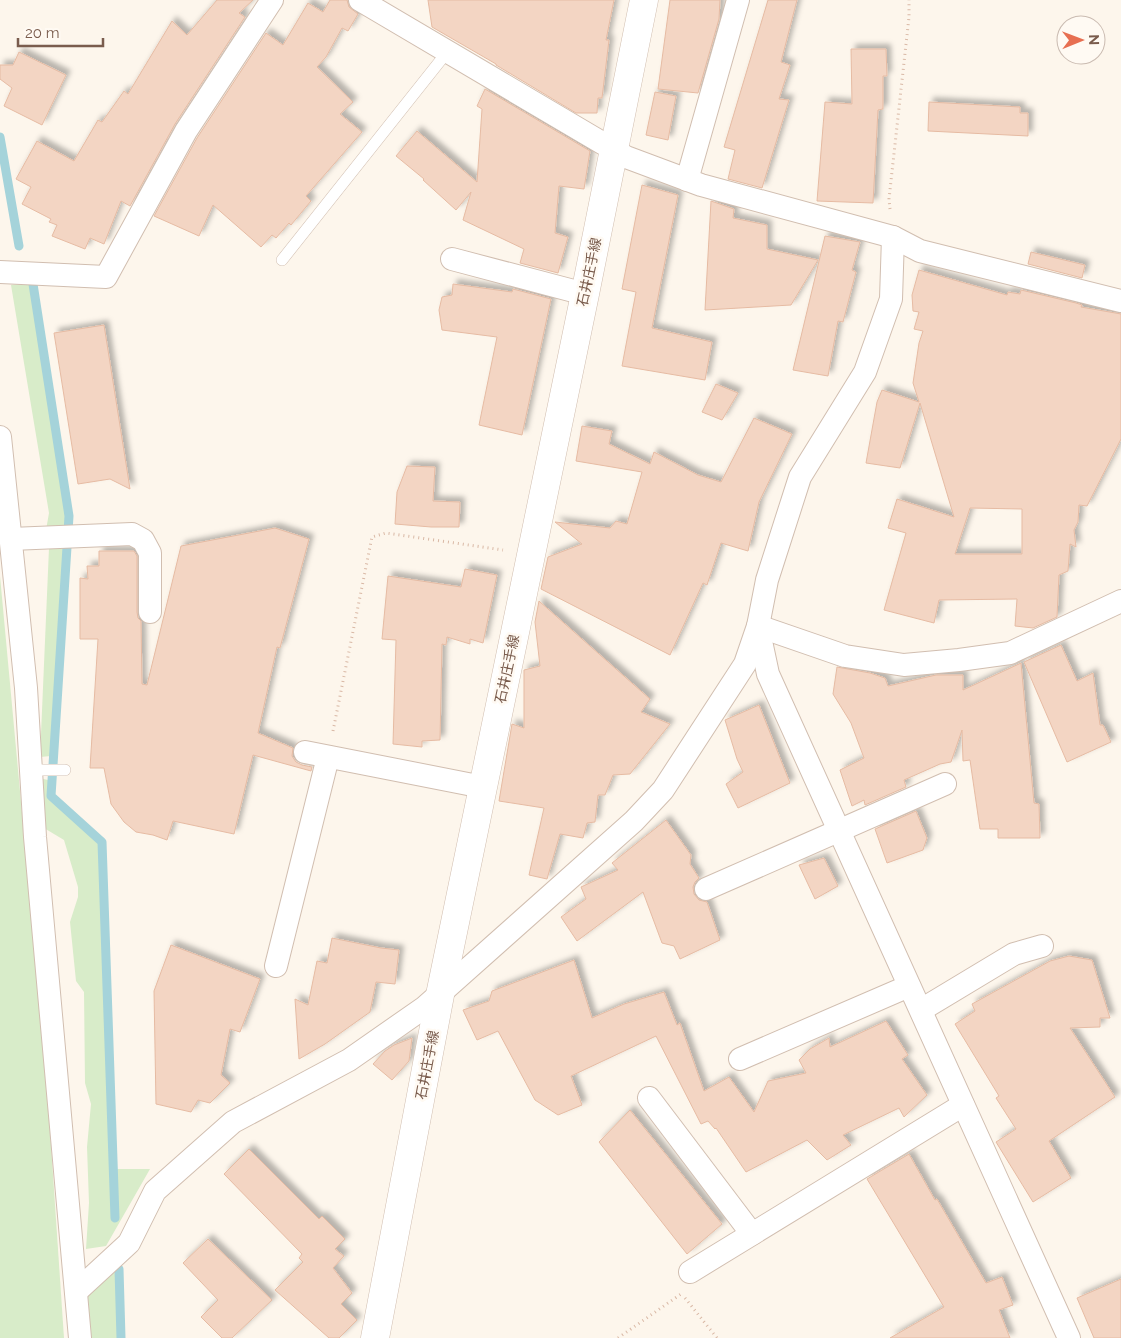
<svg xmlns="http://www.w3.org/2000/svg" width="1121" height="1338" viewBox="0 0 1121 1338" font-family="Raleway,'Noto Sans JP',sans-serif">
  <defs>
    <filter id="shadow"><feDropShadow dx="4.5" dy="-4.5" stdDeviation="2.5" flood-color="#0004"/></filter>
  </defs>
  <rect width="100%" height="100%" fill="#fdf6ec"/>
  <g fill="#d8ecc9">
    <path d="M30,283L66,517L64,527L46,530L49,513L11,285Z"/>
    <path d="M49,548H65L51,756L40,757Z"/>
    <path d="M0,576L46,1071L64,1338H0Z"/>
    <path d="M39,778L48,780L49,799L99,843L111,1169H150L106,1246L86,1249L89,1203L87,1147L91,1104L85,1083L84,992L76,981L70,922L78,897V887L64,840L44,828Z"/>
    <path d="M117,1263L120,1338H89L87,1297Z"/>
  </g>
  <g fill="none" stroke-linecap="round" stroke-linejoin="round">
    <g stroke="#a5d3da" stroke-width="9">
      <path d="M0,137L19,246"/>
      <path d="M33,284L69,516L51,796L102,842L115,1218"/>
      <path d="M119,1269L121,1338"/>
    </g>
  </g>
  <g fill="#f3d5c3" stroke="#e6bba3" fill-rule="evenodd" filter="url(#shadow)">
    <path d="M217,0H253L239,13L245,17L175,124L130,206L121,201L104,244L90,238L85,249L52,236L57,225L49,222L51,219L22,204L31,187L16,179L37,141L74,161L98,120L102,122L124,91L128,94L172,21L187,35Z"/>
    <path d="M330,0H347L349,7L358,14L348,31L342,28L326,57L317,67L353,102L340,114L362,132L306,196L311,201L291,225L289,223L276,238L272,235L261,247L213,205L199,236L154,216L197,138L266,33L283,45L308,3L323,12Z"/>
    <path d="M428,0H614L606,40H609L602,98H598L597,113H576L496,65V64L432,27Z"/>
    <path d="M670,0H720L719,19L698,93L658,89Z"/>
    <path d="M768,0H797L781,62L790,65L779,99L789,100L762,188L728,179L735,150L724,147Z"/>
    <path d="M851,49H886L887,76H883V109L878,110L873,203L817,201L825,102L852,104Z"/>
    <path d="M19,52L66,75L42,125L4,106L12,88L0,79V65H13Z"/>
    <path d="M485,89L590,151L584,189L559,186L555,233L568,237L558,273L520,263L524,249L463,220L471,192L456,210L423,180L424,179L396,156L417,131L477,182L482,109L477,106Z"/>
    <path d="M655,92L676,96L668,140L646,135Z"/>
    <path d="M929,102L1020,107V113H1028V136L928,131Z"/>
    <path d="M642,185L678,195L652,328L712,342L705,380L622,366L636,292L622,289Z"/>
    <path d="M711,201L734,209L733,218L767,225V249L818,260L791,305L705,310Z"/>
    <path d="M825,236L860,242L852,270L856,272L843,322L838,321L828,376L793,370Z"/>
    <path d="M1031,252L1085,265L1082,278L1028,264Z"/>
    <path d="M919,270L1007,295L1008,292L1020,294L1021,290L1076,303L1082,305L1081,307L1121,314V439L1087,506L1079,505L1078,522L1074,530L1076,547L1070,544L1068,571L1059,575L1057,617L1033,628L1015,626L1017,599L939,600L934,623L884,610L906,533L888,528L897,499L954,517L920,403L900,468L866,463L877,402L882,390L919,402L913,383L919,343L923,331L914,329L919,312L913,311L912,295ZM970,508L1022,509V554H955Z"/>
    <path d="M453,284L512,292L513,289L551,299L522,435L479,425L497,337L442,330L439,310L442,297L452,295Z"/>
    <path d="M104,325L124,451L130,489L110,479L78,484L54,333Z"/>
    <path d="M716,384L738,393L722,420L702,412Z"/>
    <path d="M754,418L792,434L759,502L748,551L721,543L707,585L703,583L670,655L541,589L548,557L582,544L555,522L610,528L616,521L627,524L642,472L576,461L582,426L612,431L609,444L650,464L654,452L698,475L721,482Z"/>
    <path d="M407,466L435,467L433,501L460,502L459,527H431L395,524L397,492Z"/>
    <path d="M275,528L309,539L280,648L277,647L258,733L293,748L292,756L296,762L302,765L312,767L311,771L253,755L234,834L173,821L167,840L153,835L136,832L124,822L111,804L104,768H90L98,639H80V578L88,579L87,566H99V551H134L137,556V612L138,618L141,621L142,684L147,685L181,546Z"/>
    <path d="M465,569L497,575L483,643L470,639V644L447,637L446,645L442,644L440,740L422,741V747L393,744L396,640L382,639L388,576L461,587Z"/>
    <path d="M539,601L650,699L641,712L670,724L630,774L613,775L605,795H598L595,822L587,823L583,838L560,834L547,879L529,875L544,808L499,801L512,724L524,728V670L540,666L535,622Z"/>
    <path d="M1061,645L1077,681L1093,673L1100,725H1103L1111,742L1067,762L1024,662Z"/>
    <path d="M1021,663L1034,803L1039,804L1040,838H998V829H980L970,760L963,761L962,730L951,762L940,764L904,780L906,787L865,805L864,800L852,806L840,770L864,758L851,723L833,694L837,667L870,673L885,678L888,686L936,675H963V690Z"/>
    <path d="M759,705L790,783L738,808L726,784L743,772L737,759L725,720Z"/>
    <path d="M916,811L927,838L923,850L887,863L875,829Z"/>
    <path d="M666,820L691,855L690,864L699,878L695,882L693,887L694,894L699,900L707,902L720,940L680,959L674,946L662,943L643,892L577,941L561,917L586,899L581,887L618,870L612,863Z"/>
    <path d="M824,858L838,886L815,899L799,865Z"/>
    <path d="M332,938L381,948L399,950L395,984L376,982L370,1012L325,1044L299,1059L295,999L308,1005L317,961L327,963Z"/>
    <path d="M171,945L260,979L240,1032L230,1029L221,1075L230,1083L210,1103L198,1100L191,1112L156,1104L154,991Z"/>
    <path d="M1069,956L1092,960L1110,1018H1100V1027L1070,1028L1115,1097L1049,1141L1071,1178L1033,1202L996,1142L1016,1129L996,1098L999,1096L955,1024L975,1011L972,1004L1050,961Z"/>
    <path d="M574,960L592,1018L624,1004L664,992L677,1025L680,1023L704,1091L729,1077L754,1112L768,1081L806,1073L799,1060L810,1049L829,1038L830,1047L886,1021L908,1055L902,1059L927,1095L904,1117L899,1108L843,1135L851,1145L827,1160L807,1140L746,1172L716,1128L715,1129L708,1121L701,1124L656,1036L571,1076L582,1105L558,1115L535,1100L498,1031L477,1040L463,1010L489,1001L492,991Z"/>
    <path d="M412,1038L409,1061L392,1080L373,1064L385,1051L394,1045Z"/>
    <path d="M630,1110L722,1224L687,1254L599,1142Z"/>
    <path d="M249,1149L319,1219L322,1216L345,1239L335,1249L344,1256L333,1268L352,1293L341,1304L357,1320L339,1338H329L275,1290L303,1262L299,1258L302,1254L224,1174Z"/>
    <path d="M909,1154L935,1200L937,1199L986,1283L1002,1277L1013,1305L999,1310L1010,1338H890L944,1307L867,1179Z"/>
    <path d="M208,1239L272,1300L232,1338H222L201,1317L218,1300L183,1263Z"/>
    <path d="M1121,1279V1338H1094L1077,1298Z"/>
  </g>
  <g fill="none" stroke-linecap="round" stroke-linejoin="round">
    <g stroke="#d1beb0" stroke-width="12">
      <g id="service">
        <path d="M282,260L448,51"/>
        <path d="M31,770H65"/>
      </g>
    </g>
    <g stroke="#d1beb0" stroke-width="24">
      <g id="minor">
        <path d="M360,0L626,157L701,185L893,237L920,251L1121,301"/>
        <path d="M687,180L738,0"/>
        <path d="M452,259L585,294"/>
        <path d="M0,272L106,277L186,131L272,0"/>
        <path d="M0,437L26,688L35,837L80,1338"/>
        <path d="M11,539L132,534L143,540L150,553V612"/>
        <path d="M758,626L845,656L904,665L959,660L1010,653L1121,601"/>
        <path d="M758,627L768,674L1069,1338"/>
        <path d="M305,752L483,787"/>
        <path d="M706,889L945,784"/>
        <path d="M276,966L328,757"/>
        <path d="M921,1010L1014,954L1042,946"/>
        <path d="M740,1059L909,986"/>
        <path d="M649,1098L752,1234"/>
        <path d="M690,1272L963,1105"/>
        <path d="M77,1291L129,1243L155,1191L233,1122L349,1060L425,1007L634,821L663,790L745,664L758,626L767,580L800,477L865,372L891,299L893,237"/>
      </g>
    </g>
    <g stroke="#d1beb0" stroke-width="29">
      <path id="tertiary" d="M375,1338L440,995L585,294L644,0"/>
    </g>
    <g stroke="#d9b8a5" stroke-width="3" stroke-dasharray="1 4" stroke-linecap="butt">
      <path d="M890,209L889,199L909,17V0"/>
      <path d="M333,731L372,537L386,533L503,550"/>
      <path d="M685,1298L717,1338"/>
      <path d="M618,1338L681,1294"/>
    </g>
    <use href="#service" stroke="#fff" stroke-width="11"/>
    <use href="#minor" stroke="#fff" stroke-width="22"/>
    <use href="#tertiary" stroke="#fff" stroke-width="28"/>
  </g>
  <g text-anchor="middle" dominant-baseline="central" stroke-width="5" stroke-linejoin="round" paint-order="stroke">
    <g font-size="14" fill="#7a5c4d" stroke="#fffaf3">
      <text transform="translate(589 272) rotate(-78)">石井庄手線</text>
      <text transform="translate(507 669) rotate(-78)">石井庄手線</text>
      <text transform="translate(427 1065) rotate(-79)">石井庄手線</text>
    </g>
  </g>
  <g transform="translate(1081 40) rotate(89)"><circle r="24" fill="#fffaf3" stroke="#cabbb1"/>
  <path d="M0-4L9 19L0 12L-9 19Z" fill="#e76f51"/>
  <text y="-8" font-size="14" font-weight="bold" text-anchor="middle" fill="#7a5c4d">N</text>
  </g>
  <path d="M18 38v8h85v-8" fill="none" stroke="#7a5c4d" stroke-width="2.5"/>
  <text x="25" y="38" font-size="15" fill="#7a5c4d" stroke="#fffaf3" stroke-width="4" paint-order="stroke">20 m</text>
</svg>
